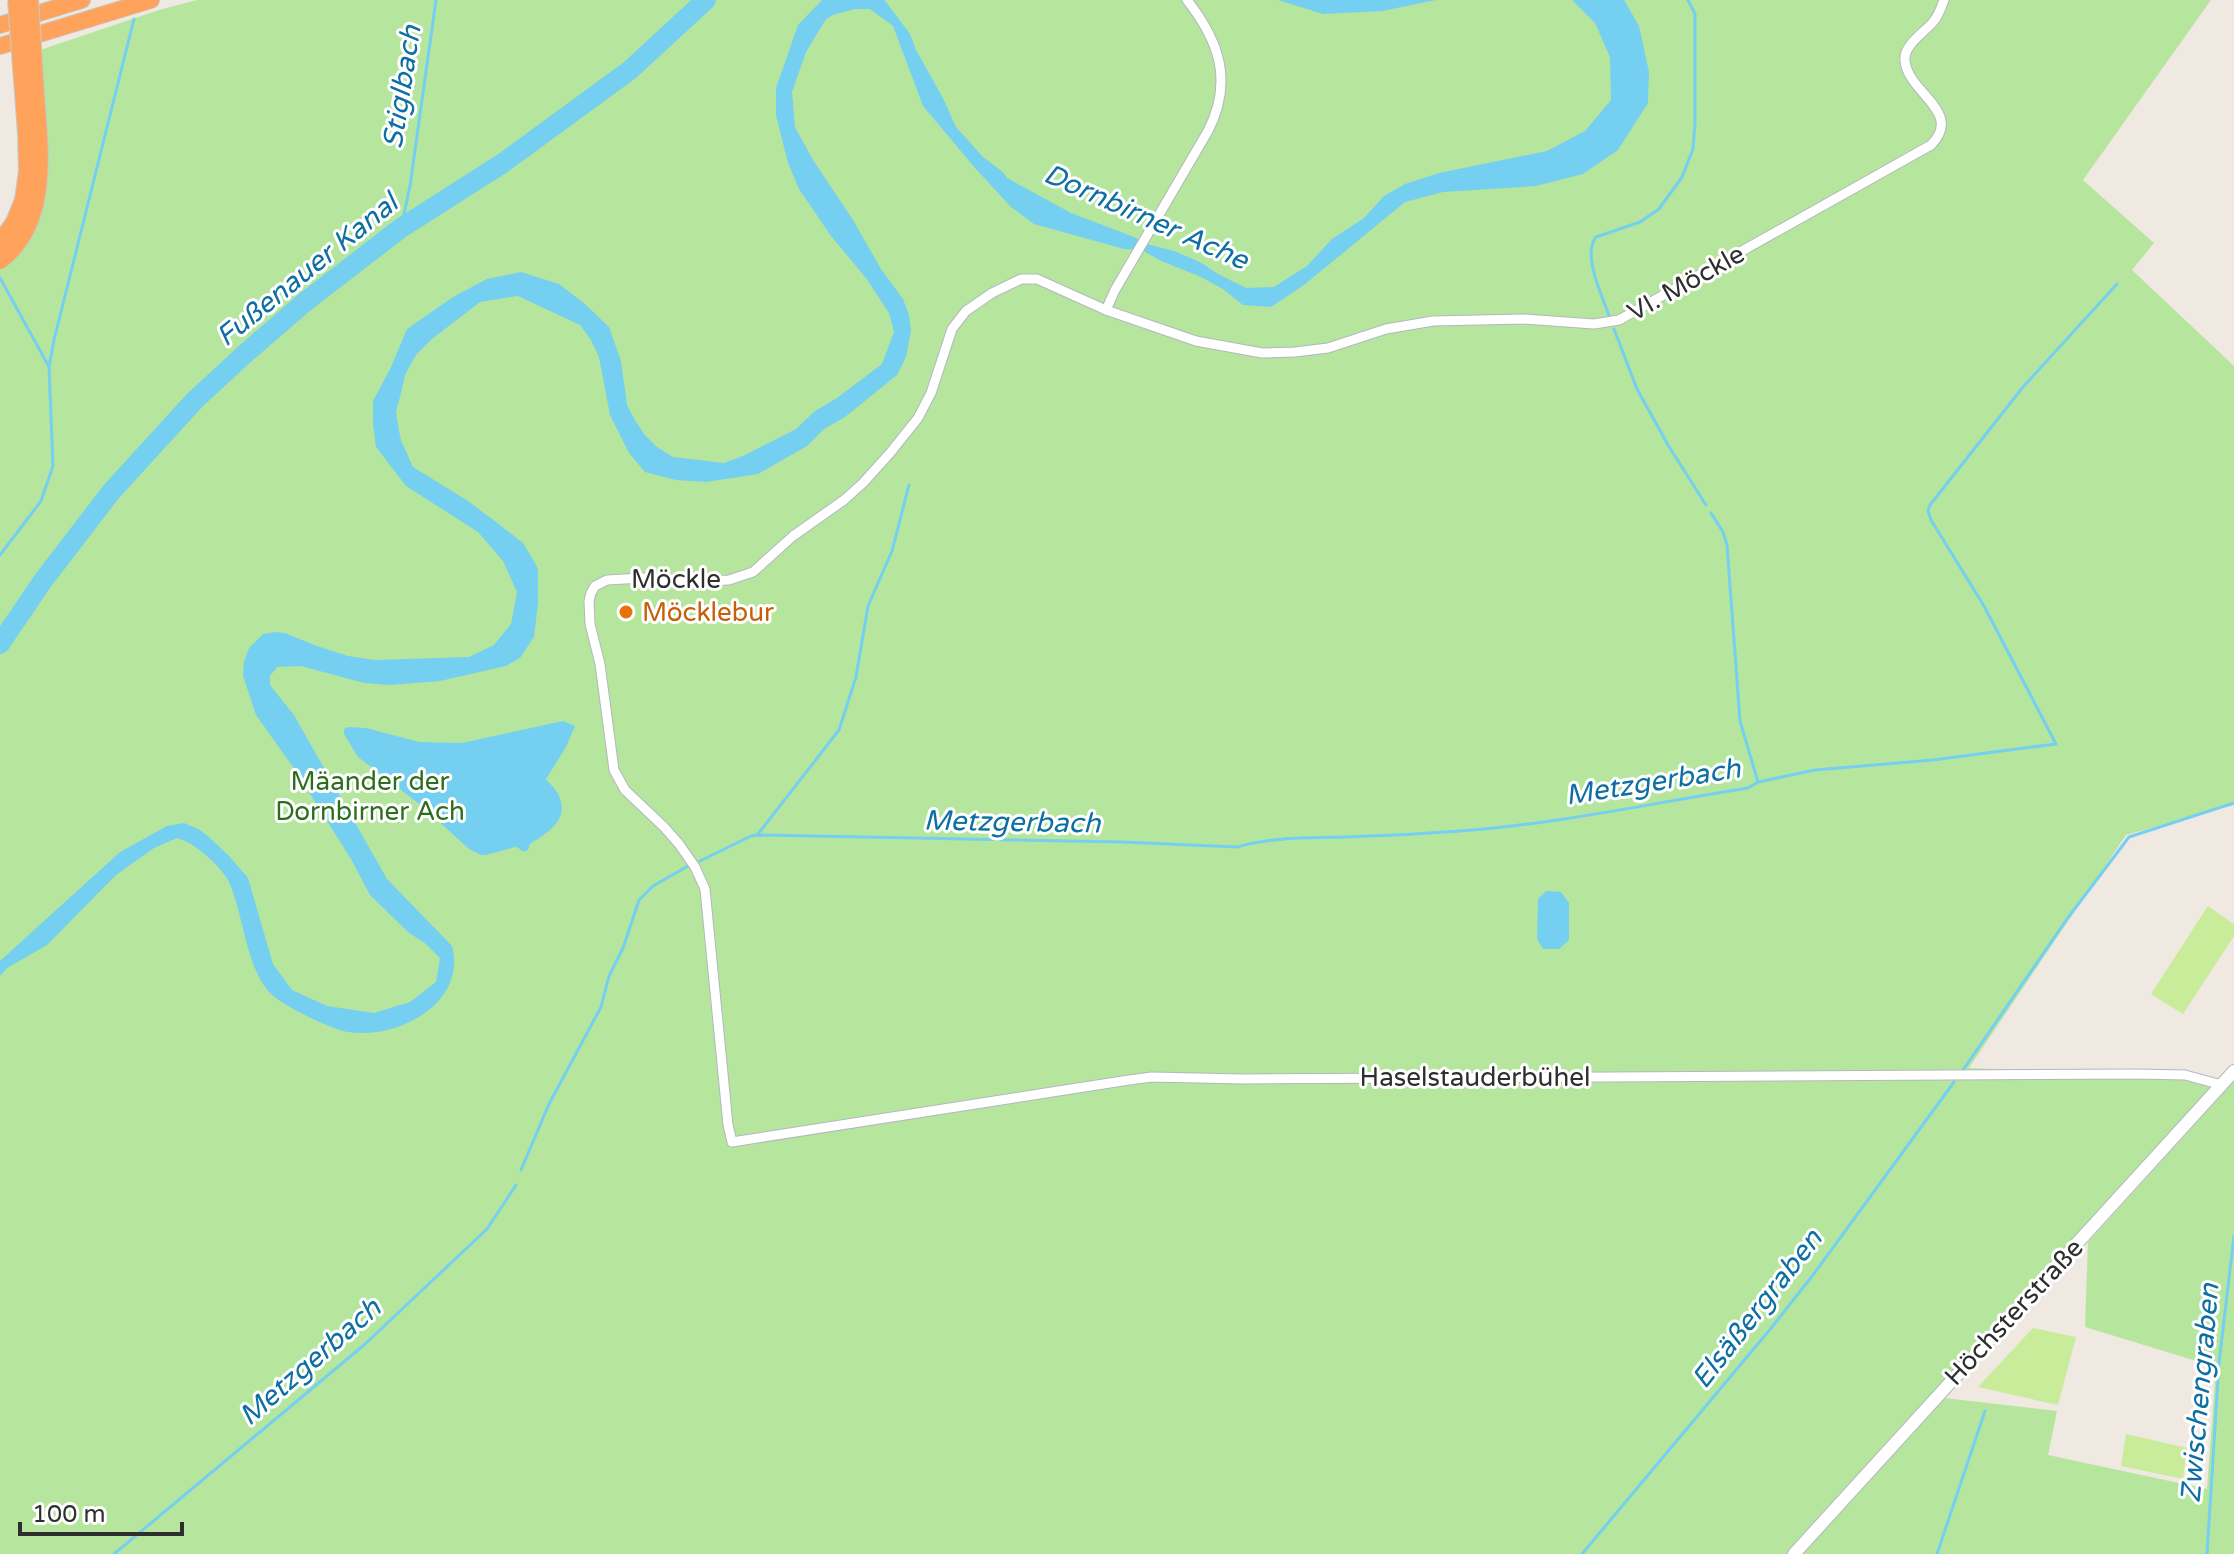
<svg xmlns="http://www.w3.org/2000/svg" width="2234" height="1554" viewBox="0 0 2234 1554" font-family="'Varela Round',sans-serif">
  <rect width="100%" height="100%" fill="#efe9e1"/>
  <g fill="#b6e59e">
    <path d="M197,0H2211L2083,180L2154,243L2132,270L2234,366V805L2126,835L1969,1068L2180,1078L2212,1088L1788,1554H0V268L8,262L40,50L159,10Z"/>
    <path d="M2234,1081V1554H1801L1944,1398L2057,1411L2048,1455L2207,1489L2216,1367L2085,1327L2088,1242Z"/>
  </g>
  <g fill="#c9ec9a">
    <path d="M2208,906L2234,924V936L2183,1014L2151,994Z"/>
    <path d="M2033,1328L2076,1337L2058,1405L1978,1387Z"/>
    <path d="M2126,1434L2187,1448L2183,1479L2121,1466Z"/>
  </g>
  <g fill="#75cff0">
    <path d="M822,0H884L886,2L910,34L916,50L943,98L956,127L983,157L1003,172L1007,178L1071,213L1134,237L1147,244L1174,251L1200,262L1218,274L1246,288L1274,287L1307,266L1332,239L1364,218L1384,196L1405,184L1439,173L1547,151L1585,131L1611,100L1610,57L1595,23L1572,0H1624L1639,26L1649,72L1648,103L1618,150L1583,174L1536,186L1443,192L1405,202L1304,285L1271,307L1243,305L1223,289L1199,276L1161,261L1142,250L1124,249L1034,224L1011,207L975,168L923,106L893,26L870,9H855L833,15L826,19L806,52L792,92L795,127L813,160L853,220L881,269L903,299L909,315L911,331L906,357L897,375L845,417L824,429L807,446L758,474L706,482L676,480L645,472L629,453L610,415L599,357L591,340L580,325L518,296L480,302L432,339L416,355L405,375L401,393L396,412L398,426L401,440L413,467L468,501L496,522L523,543L531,556L538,569V603L534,637L520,658L506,666L440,681L390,685L364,683L301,666L277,667L270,676V685L294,715L387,879L452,946C467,1003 398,1040 348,1032C331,1029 290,1009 276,998C246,977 244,912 228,880C222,870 212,860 203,853C195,846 187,841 177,838L154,848L116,875L47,945L7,968L0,976V961L120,852L167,826L184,823L200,830L208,836L229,856L248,878L273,964L292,990L327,1006L374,1013L410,1002L436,982L440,958L426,944L408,932L370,895L351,859L293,767L256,715L243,676L244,662L249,648L263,634L275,632L285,633L317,646L348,656L375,660L469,657L494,645L511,624L517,592L503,561L478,532L406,486L376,447L373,424V401L391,367L407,329L453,297L487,279L521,272L559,284L585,304L609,327L621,361L627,405L635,420L644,434L657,447L673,457L724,463L743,456L796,429L815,411L837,398L882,364L894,332L889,313L866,278L831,236L799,189L788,163L776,115V88L798,25Z"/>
    <path d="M1278,0H1436L1382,11L1323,14Z"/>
    <path d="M563,721L575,726L566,747L546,779C550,784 557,790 559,796C570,820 547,833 530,844L528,850C520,854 521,847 515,847L486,855H481L469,849L422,806L358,757L344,734V729L348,727L366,728L419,742L462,743Z"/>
    <path d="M1546,891L1561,892L1569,903V940L1559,949H1543L1537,939L1538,899Z"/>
  </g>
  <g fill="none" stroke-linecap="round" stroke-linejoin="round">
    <g stroke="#75cff0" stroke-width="3">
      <path d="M401,228L410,186L436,0"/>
      <path d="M0,278L48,365"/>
      <path d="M1609,316C1602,295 1582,255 1596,237L1640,222L1659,209L1682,177L1693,149L1695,123V14L1688,0"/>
      <path d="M1614,329L1637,389L1668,445L1706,505"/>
      <path d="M1711,513L1723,532L1727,545L1740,721L1758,782"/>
      <path d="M0,555L41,501L53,466L49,367L54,340L134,19"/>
      <path d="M758,834L839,730L856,677L868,606L892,551L909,485"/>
      <path d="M700,861L751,836L757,835L1122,842L1237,847C1272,837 1309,838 1345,837C1384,836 1422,834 1460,831C1557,824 1653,803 1748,788L1758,782L1815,770L1933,760L2056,744L1984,606L1931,520L1928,511L1930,505L2023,387L2117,284"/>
      <path d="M1963,1070L2067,919L2129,837L2234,803"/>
      <path d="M521,1170L549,1104L601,1007L609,976L623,948L639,900L653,886L688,866"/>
      <path d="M114,1554L364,1345L487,1229L516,1185"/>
      <path d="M1582,1554L1772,1327L1813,1275L1954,1082"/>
      <path d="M1937,1554L1985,1411"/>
      <path d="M2207,1554L2219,1363L2234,1236"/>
    </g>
    <path stroke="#75cff0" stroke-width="20" d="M0,644L42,582L111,492L195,400L247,352L305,302L401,228L503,163L630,70L706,0"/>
    <g stroke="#b4b7c1" stroke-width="11">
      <g id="minor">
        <path d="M1944,0C1941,8 1939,15 1933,22C1924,33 1903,45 1905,61C1908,93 1964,112 1931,145L1619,320L1594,324L1524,319L1433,321L1386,329L1328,348L1295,352L1262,353L1196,341L1106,310L1037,279H1021L992,293L966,311L952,329L931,393L918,418L890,453L863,483L844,500L793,536L753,572L729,580L706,581L643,578L607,580L595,586L591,593L589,601L590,624L600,664L614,770L625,790L664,827L679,844L695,867L705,889L728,1125L732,1142L1129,1080L1152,1077L1243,1079L2138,1074L2185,1075L2222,1085"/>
        <path d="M1106,310L1115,290L1208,131C1233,82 1220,42 1187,0"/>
      </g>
    </g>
    <g stroke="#b4b7c1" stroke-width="14">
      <path id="secondary" d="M1794,1554L2234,1071"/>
    </g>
    <g stroke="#c9c9c9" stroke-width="18">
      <g id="motorway">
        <path d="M0,25L82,0"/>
        <path d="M0,46L151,0"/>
      </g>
    </g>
    <use href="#minor" stroke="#fff" stroke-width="9"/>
    <use href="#secondary" stroke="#fff" stroke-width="12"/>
    <use href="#motorway" stroke="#ffa35c" stroke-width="16"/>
    <g stroke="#c9c9c9" stroke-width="18" stroke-linecap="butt">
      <g id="motorway-bridge">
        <path d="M0,242L14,222L23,200L27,171L26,134L16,0"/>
        <path d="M0,261C51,223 40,148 36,93C34,62 32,31 30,0"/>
      </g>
    </g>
    <use href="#motorway-bridge" stroke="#ffa35c" stroke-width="16"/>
  </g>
  <circle fill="#e8710a" stroke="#fff" stroke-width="3" cx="626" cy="612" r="8"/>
  <g text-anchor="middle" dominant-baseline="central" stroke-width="6" stroke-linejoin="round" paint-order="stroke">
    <g font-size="26" fill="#2e2e2e" stroke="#fff">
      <text transform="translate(1686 283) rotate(-29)">VI. Möckle</text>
      <text x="676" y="579">Möckle</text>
      <text x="1475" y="1077">Haselstauderbühel</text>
      <text transform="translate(2014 1312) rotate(-47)">Höchsterstraße</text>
    </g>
    <g font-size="26" fill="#c56008" stroke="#fff" text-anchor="start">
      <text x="642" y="612">Möcklebur</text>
    </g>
    <g font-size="26" fill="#2c6e1b" stroke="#fff">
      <text x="370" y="781">Mäander der<tspan x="370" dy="30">Dornbirner Ach</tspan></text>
    </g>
    <g font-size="28" font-style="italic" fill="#0d6fa3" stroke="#fff">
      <text transform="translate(402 87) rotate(-81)">Stiglbach</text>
      <text transform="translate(1146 217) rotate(24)">Dornbirner Ache</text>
      <text transform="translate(307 270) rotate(-39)">Fußenauer Kanal</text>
      <text transform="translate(1653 782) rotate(-9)">Metzgerbach</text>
      <text transform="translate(1012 822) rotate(1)">Metzgerbach</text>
      <text transform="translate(1757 1309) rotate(-52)">Elsäßergraben</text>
      <text transform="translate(310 1362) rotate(-41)">Metzgerbach</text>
      <text transform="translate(2200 1393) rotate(-85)">Zwischengraben</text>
    </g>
  </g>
  <path d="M20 1522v12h162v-12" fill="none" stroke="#2e2e2e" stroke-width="4"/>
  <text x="32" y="1522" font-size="24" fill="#2e2e2e" stroke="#ffffff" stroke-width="6" paint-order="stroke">100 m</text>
</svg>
